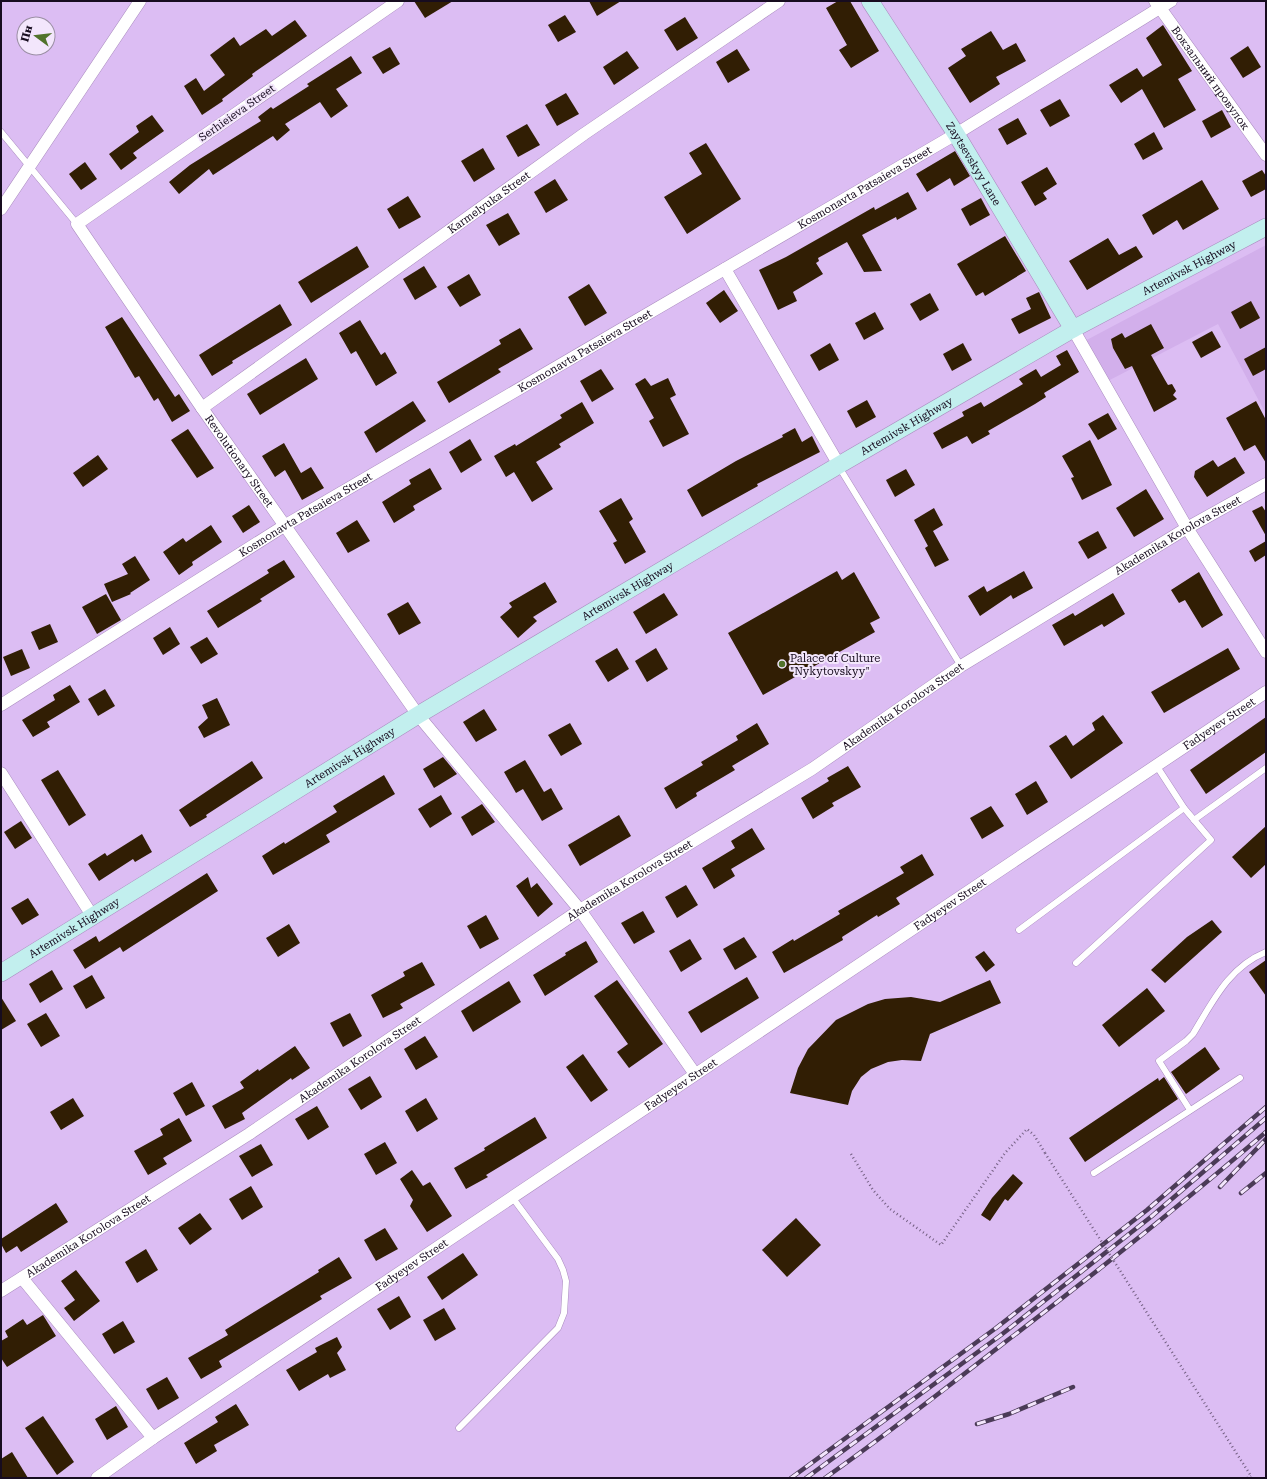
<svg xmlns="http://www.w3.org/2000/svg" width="1267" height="1479" viewBox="0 0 1267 1479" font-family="'Roboto Serif',serif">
  <rect width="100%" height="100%" fill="#dcbdf3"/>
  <path fill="#d2afeb" d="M1266,245V414L1218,324L1104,383L1081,343Z"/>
  <g fill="#311e04">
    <path d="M414,1H453L425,18Z"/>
    <path d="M589,1H621L597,16Z"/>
    <path d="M838,1H850L879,51L851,68L839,50L847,45L826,8Z"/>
    <path d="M565,15L576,32L558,42L548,25Z"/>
    <path d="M685,17L698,38L677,51L664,30Z"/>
    <path d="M295,20L307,36L252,74L253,76L222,99L223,101L202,115L184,86L196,78L204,91L225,75L210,55L234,37L240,46L266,29L272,36Z"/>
    <path d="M1163,25L1192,71L1178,79L1196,110L1164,128L1142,89L1121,103L1109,85L1137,68L1143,77L1162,65L1146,38Z"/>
    <path d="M991,31L1003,50L1016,43L1026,61L996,77L1000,84L970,103L948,68L966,56L961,49Z"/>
    <path d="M1248,46L1261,67L1243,78L1230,58Z"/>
    <path d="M390,47L400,64L383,74L372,57Z"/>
    <path d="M737,49L750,70L728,83L716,62Z"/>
    <path d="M627,51L639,68L614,85L603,67Z"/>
    <path d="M351,56L362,73L336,89L348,106L331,118L320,102L285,124L290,130L277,141L273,136L213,175L209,169L179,194L169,182L190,165L261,121L258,117L271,107L273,109L309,86L307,84Z"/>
    <path d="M566,93L579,114L557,126L545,105Z"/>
    <path d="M1060,99L1070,116L1050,127L1040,110Z"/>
    <path d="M1222,110L1231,127L1211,138L1202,121Z"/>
    <path d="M152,115L164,131L133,153L137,158L121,170L109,154L139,132L136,126Z"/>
    <path d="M1018,118L1027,134L1007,145L998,129Z"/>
    <path d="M527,124L540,145L518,157L506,136Z"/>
    <path d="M1154,132L1163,149L1143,160L1134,144Z"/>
    <path d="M706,143L741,199L687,234L664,197L702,174L689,153Z"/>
    <path d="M483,148L495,169L474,182L461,161Z"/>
    <path d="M955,151L970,176L954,186L950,178L927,192L916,174Z"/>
    <path d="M85,162L97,179L81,190L69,174Z"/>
    <path d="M1047,167L1057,184L1043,193L1047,199L1035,206L1021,182Z"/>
    <path d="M1262,170L1266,176V189L1251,197L1242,181Z"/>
    <path d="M555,179L568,200L546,213L534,192Z"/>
    <path d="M1202,180L1219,209L1183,230L1177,220L1153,235L1142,215Z"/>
    <path d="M908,192L917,209L897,220L896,217L862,235L882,271L864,272L847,242L818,258L819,261L816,263L823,274L793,292L797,301L778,310L759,270L786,257L874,207L875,210Z"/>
    <path d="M408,196L421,217L399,229L387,209Z"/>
    <path d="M981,198L990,215L970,226L961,209Z"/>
    <path d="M508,213L520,234L499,246L486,225Z"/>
    <path d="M1005,236L1026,271L985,296L983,292L976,296L957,264Z"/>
    <path d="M1108,238L1119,255L1136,246L1143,257L1087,290L1069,261Z"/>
    <path d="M357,246L369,267L311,303L298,282Z"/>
    <path d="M424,266L437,287L415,300L403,279Z"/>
    <path d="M469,274L481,295L460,307L447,287Z"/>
    <path d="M589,284L607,313L585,326L568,297Z"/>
    <path d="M724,290L738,311L720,323L706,303Z"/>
    <path d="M1039,292L1051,318L1019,334L1011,319L1031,309L1026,298Z"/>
    <path d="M930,293L939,310L920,321L910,304Z"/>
    <path d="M1251,301L1260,318L1240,329L1231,312Z"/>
    <path d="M280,304L292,325L232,361L233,363L212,376L199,355Z"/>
    <path d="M875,312L884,329L864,340L855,323Z"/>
    <path d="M122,317L175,397L179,394L190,411L172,422L158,398L154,401L139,376L135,378L105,327Z"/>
    <path d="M360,320L381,355L385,352L397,373L376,386L356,351L351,354L339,333Z"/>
    <path d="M1151,324L1164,348L1151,355L1165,380L1168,385L1172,384L1176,391L1173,395L1177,399L1154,412L1132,366L1125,369L1113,348L1111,339L1122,333L1125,338Z"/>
    <path d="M520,328L533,349L498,369L501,372L449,403L437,382L501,344L499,340Z"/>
    <path d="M1212,331L1221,347L1201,358L1192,342Z"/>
    <path d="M830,343L839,360L819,371L810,355Z"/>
    <path d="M963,343L972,360L952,371L943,354Z"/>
    <path d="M1266,347V369L1253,376L1244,359Z"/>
    <path d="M1067,350L1079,372L1044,393L1046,397L1035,404L988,431L990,434L972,444L967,436L942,449L933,433L964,416L962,412L981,402L984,407L1023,384L1019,379L1036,369L1041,377L1061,365L1056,356Z"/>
    <path d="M306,358L318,379L260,415L247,394Z"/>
    <path d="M601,369L614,389L592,402L580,381Z"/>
    <path d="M645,378L651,386L668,378L676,395L670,398L689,434L663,447L649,421L654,418L635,384Z"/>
    <path d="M867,400L876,417L856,428L847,411Z"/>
    <path d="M413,401L426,421L376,453L364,432Z"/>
    <path d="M1256,401L1266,420V463L1255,445L1244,451L1226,418Z"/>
    <path d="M582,402L594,423L559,444L561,447L536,462L553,489L532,502L514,472L506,477L494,456L515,444L516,446L562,418L560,415Z"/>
    <path d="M1108,413L1117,429L1098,440L1088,424Z"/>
    <path d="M795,428L802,442L812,436L820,452L757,484L758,486L702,517L687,490L736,461L783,437L782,435Z"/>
    <path d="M188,429L214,468L197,478L171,440Z"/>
    <path d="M470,439L482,460L461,473L449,452Z"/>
    <path d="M1090,440L1112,485L1082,500L1071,478L1074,477L1062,456Z"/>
    <path d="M284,443L301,473L311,467L324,488L302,500L285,470L275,477L262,456Z"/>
    <path d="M98,455L108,469L83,487L73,473Z"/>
    <path d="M1235,457L1245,473L1207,497L1194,477L1195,471L1213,460L1218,467Z"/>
    <path d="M430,468L442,489L413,506L415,510L394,523L382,502L411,484L409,480Z"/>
    <path d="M906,469L915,485L895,497L886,480Z"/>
    <path d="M1146,489L1164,519L1134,537L1116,508Z"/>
    <path d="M621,498L633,519L629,522L646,552L625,564L613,543L617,541L599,511Z"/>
    <path d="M249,505L260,522L243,533L232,516Z"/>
    <path d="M1262,506L1266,512V536L1252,511Z"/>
    <path d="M934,508L943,525L933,531L949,560L935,567L925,548L928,546L914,520Z"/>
    <path d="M357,520L370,541L348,553L336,533Z"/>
    <path d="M211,525L222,542L192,562L193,565L179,575L163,552L183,538L186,542Z"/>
    <path d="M1098,531L1107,548L1088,559L1078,542Z"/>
    <path d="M1266,541V555L1255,562L1249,551Z"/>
    <path d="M135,556L150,580L130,593L131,594L112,602L104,584L128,574L122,564Z"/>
    <path d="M284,560L295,577L260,599L262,601L218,628L207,611L269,573L267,570Z"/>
    <path d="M837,571L842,580L854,572L880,618L870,623L875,632L763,695L728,633Z"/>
    <path d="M1024,571L1033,588L1013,599L1011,595L980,616L968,596L984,586L987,592Z"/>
    <path d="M1199,572L1223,615L1202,628L1185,600L1179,603L1171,590Z"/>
    <path d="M545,582L557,602L533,617L537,621L518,638L500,617L512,607L509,603Z"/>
    <path d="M664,593L678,615L646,634L633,612Z"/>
    <path d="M1113,593L1125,614L1104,627L1102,624L1064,646L1052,625L1073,613L1075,616Z"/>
    <path d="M106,594L121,620L97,634L82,607Z"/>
    <path d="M408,602L421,623L399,635L387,614Z"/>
    <path d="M50,624L58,642L39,650L31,632Z"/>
    <path d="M170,627L180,644L163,655L153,638Z"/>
    <path d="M207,637L218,654L201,664L190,647Z"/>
    <path d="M617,648L629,669L608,682L595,661Z"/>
    <path d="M656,648L668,669L647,682L635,661Z"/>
    <path d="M1228,648L1240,669L1164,713L1151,692Z"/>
    <path d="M22,649L30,668L11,676L3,657Z"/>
    <path d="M70,685L80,702L47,722L50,727L33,737L22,720L55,700L53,695Z"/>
    <path d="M105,689L115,706L98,716L88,699Z"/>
    <path d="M217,698L230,725L204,738L198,727L208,718L202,705Z"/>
    <path d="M484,709L497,730L476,742L463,722Z"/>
    <path d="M1103,715L1123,743L1071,779L1049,746L1066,735L1073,746L1095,730L1092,723Z"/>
    <path d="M1266,717V752L1206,794L1190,770Z"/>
    <path d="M570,723L582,744L561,756L548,735Z"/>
    <path d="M757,723L769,744L732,766L735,770L696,793L697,796L676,809L664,788L703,765L701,762L738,740L736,736Z"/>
    <path d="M443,757L457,774L434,788L423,769Z"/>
    <path d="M525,760L544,792L551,788L563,809L542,821L523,789L516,793L504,772Z"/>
    <path d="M252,761L263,778L206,815L207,817L190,827L179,810Z"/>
    <path d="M848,766L861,787L832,803L834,806L813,819L801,798L829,781L827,778Z"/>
    <path d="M58,770L86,815L69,826L41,780Z"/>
    <path d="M384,775L395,794L326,835L330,842L273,875L262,856L284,842L285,844L337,812L333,806Z"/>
    <path d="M1036,781L1048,802L1027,815L1015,794Z"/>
    <path d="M441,795L452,814L430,828L418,809Z"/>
    <path d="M482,804L495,822L472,836L461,817Z"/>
    <path d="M991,806L1004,826L982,839L970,818Z"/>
    <path d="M619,815L631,836L580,866L568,845Z"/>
    <path d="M21,821L32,838L15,849L4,832Z"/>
    <path d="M1266,826V864L1251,878L1232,857Z"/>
    <path d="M752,828L765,849L731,869L735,876L714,889L702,868L735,848L731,841Z"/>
    <path d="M142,834L152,852L135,862L133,859L99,881L88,864L105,853L107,856Z"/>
    <path d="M922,854L934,875L896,898L900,904L878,917L877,915L842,937L843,940L784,973L772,952L793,939L794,941L840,914L838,911L904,873L900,867Z"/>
    <path d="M207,873L218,891L123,952L120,947L85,969L73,950L96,936L99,942Z"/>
    <path d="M528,877L531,888L537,883L553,904L538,917L516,886Z"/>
    <path d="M686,885L698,905L677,918L665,897Z"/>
    <path d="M28,898L39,915L22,925L11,908Z"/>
    <path d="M643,911L655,932L634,944L621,923Z"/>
    <path d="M486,915L499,939L480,949L467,926Z"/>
    <path d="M1212,920L1222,932L1165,983L1151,970L1187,937Z"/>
    <path d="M289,924L300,943L278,957L266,938Z"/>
    <path d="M744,937L757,957L735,970L723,949Z"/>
    <path d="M690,939L702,959L681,972L669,951Z"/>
    <path d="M586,941L598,962L545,996L533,975L566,955L565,953Z"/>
    <path d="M984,951L995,965L986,972L975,957Z"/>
    <path d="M1266,960V996L1249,972Z"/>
    <path d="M422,962L435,985L400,1004L403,1008L383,1018L371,995L405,976L403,972Z"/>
    <path d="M52,970L63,989L40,1003L29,984Z"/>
    <path d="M92,975L105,998L86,1009L73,986Z"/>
    <path d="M747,977L759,998L701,1033L688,1012Z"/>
    <path d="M617,980L663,1044L629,1068L617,1052L628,1044L594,996Z"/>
    <path d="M990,980L1001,1003L930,1034L921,1061L902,1060L888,1062L871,1069L861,1077L852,1091L848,1105L790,1093L798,1068L808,1049L836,1020L868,1004L885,999L911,997L940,1002Z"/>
    <path d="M509,981L521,1002L473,1032L461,1011Z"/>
    <path d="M1147,988L1165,1011L1119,1047L1102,1025Z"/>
    <path d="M1,997L16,1021L1,1030Z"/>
    <path d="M46,1013L60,1036L41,1047L27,1024Z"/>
    <path d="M350,1013L362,1036L343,1047L330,1023Z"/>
    <path d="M425,1036L438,1057L416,1070L404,1049Z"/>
    <path d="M295,1046L310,1068L292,1080L291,1078L242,1113L245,1119L225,1129L212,1106L244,1088L240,1082L258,1069L259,1071Z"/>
    <path d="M1205,1047L1220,1069L1186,1094L1171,1072Z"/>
    <path d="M583,1054L608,1090L591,1102L566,1067Z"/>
    <path d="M370,1076L382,1097L361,1110L348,1089Z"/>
    <path d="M1164,1077L1178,1099L1085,1162L1069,1138L1158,1078L1159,1081Z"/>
    <path d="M192,1082L205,1106L186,1116L173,1093Z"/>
    <path d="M73,1098L84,1116L61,1130L50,1112Z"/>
    <path d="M426,1098L438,1119L417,1132L405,1111Z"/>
    <path d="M317,1106L329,1127L308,1140L295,1119Z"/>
    <path d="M535,1117L547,1138L486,1175L488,1177L466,1189L454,1168L485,1150L484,1148Z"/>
    <path d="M179,1118L192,1141L163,1158L167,1164L148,1175L134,1151L163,1135L160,1129Z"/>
    <path d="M385,1142L397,1163L376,1175L364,1154Z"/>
    <path d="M261,1144L273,1165L252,1177L239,1156Z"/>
    <path d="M412,1170L423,1186L430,1182L452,1216L427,1232L410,1206L413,1200L400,1179Z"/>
    <path d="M1013,1174L1023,1183L1008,1201L1005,1199L990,1221L981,1215L992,1198Z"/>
    <path d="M251,1186L263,1207L242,1220L229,1199Z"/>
    <path d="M56,1203L68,1222L21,1252L17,1246L6,1253L1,1244V1239Z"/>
    <path d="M200,1213L212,1229L190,1245L178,1228Z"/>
    <path d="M796,1218L821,1245L787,1277L762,1250Z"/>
    <path d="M385,1228L398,1249L376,1261L364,1240Z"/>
    <path d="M146,1249L158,1270L137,1283L125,1262Z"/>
    <path d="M463,1253L478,1275L442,1300L427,1277Z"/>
    <path d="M339,1257L352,1278L320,1296L322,1299L219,1361L222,1367L201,1379L188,1358L228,1335L225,1330L319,1272L318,1270Z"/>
    <path d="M76,1270L100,1301L74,1321L64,1308L75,1300L61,1281Z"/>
    <path d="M399,1296L411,1317L390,1330L377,1309Z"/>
    <path d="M444,1308L456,1329L435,1341L423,1320Z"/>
    <path d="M43,1315L56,1336L7,1367L1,1358V1341L8,1337L5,1331L23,1319L27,1325Z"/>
    <path d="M123,1321L135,1342L114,1354L102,1334Z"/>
    <path d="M337,1337L342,1347L337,1353L346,1370L330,1378L328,1374L299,1391L286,1370L317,1352L315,1348Z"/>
    <path d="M167,1377L179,1398L158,1410L146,1389Z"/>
    <path d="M236,1404L249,1425L214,1445L217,1451L196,1464L184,1443L218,1422L215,1417Z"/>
    <path d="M116,1406L128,1427L107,1440L95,1419Z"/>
    <path d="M43,1416L74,1462L57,1475L25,1428Z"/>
    <path d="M12,1452L28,1478H1V1459Z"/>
  </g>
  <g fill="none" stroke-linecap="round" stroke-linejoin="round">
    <g stroke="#aa8cbf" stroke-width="7">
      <g id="lane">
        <path d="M1,132L77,224"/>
        <path d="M839,467L961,666"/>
        <path d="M1194,820L1266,768"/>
        <path d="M1019,930L1184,808"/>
        <path d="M1076,963L1211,840L1184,808L1156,765"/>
        <path d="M1190,1110L1159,1061L1186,1041L1193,1034C1213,1001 1229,967 1266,952"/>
        <path d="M1094,1173L1240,1078"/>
        <path d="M459,1428L558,1328L564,1313L566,1281L563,1270L558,1259L512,1197"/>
      </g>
    </g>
    <g stroke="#aa8cbf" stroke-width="13">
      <g id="street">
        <path id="s1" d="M398,1L77,224L202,408L418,715L580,910L695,1074"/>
        <path id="s2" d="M1155,1L1266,155"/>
        <path d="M1,209L140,1"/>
        <path d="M725,269L839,465"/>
        <path d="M1073,329L1187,528L1266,652"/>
        <path id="s3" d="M202,408L584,134L779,1"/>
        <path id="s4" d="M1,705L284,526L956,134L1171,1"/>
        <path d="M1,773L93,917"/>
        <path d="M22,1278L153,1438"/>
        <path id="s5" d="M1,1291L249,1134L580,910L812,769L961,666L1187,528L1266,484"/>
        <path id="s6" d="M97,1478L153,1438L1266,692"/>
      </g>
    </g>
    <g stroke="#aa8cbf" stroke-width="18">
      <g id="secondary">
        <path id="s7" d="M870,1L956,134L1073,329"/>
        <path id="s8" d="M1,973L418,715L839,465L1073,329L1266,227"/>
      </g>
    </g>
    <g stroke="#746083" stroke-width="2.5" stroke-dasharray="1 3" stroke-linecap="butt">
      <path d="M851,1154L873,1190L890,1209L941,1245L1005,1153L1027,1129L1034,1135L1045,1153"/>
      <path d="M1247,1478L1251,1476"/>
    </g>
    <use href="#lane" stroke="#fff" stroke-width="6"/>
    <use href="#street" stroke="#fff" stroke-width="12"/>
    <use href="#secondary" stroke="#c2efee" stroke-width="17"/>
    <g stroke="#4b3b57" stroke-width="4.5">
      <g id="rail">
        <path d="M1220,1187L1266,1139"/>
        <path d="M1241,1193L1266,1173"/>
        <path d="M977,1424L1009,1414L1073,1387"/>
        <path d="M791,1478L996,1328L1147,1210L1266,1107"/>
        <path d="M806,1478L1001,1335L1152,1216L1266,1118"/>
        <path d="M825,1478C886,1435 945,1389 1004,1343C1093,1275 1181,1205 1266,1132"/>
      </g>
    </g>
    <use href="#rail" stroke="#f3e6fc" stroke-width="3" stroke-dasharray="9" stroke-linecap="butt"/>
    <path stroke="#746083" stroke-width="2.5" stroke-dasharray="1 3" stroke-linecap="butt" d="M1045,1153L1251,1476"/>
  </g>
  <circle fill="#51732b" stroke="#f3e6fc" stroke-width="1.5" cx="782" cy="664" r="4"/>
  <g text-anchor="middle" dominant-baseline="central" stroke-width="4" stroke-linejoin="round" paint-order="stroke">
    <g font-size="11" fill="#170c1f" stroke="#f3e6fc">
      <text stroke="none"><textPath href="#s2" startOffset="95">Вокзальний провулок</textPath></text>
      <text transform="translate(237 113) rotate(-35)">Serhieieva Street</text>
      <text stroke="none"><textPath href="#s7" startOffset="193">Zaytsevskyy Lane</textPath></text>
      <text stroke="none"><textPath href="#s4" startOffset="1007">Kosmonavta Patsaieva Street</textPath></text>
      <text stroke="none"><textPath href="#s3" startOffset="353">Karmelyuka Street</textPath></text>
      <text stroke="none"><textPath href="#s8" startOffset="1382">Artemivsk Highway</textPath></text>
      <text stroke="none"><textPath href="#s4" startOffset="683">Kosmonavta Patsaieva Street</textPath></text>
      <text stroke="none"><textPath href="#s8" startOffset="1058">Artemivsk Highway</textPath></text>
      <text stroke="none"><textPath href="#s1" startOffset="678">Revolutionary Street</textPath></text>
      <text stroke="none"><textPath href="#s4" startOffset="359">Kosmonavta Patsaieva Street</textPath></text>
      <text stroke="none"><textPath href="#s5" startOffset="1399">Akademika Korolova Street</textPath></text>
      <text stroke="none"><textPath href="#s8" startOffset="734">Artemivsk Highway</textPath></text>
      <text stroke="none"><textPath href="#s5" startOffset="1075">Akademika Korolova Street</textPath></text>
      <text stroke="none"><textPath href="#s6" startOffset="1352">Fadyeyev Street</textPath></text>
      <text stroke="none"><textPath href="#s8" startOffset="410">Artemivsk Highway</textPath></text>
      <text stroke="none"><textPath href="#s5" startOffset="751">Akademika Korolova Street</textPath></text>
      <text stroke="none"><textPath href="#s6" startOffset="1028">Fadyeyev Street</textPath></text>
      <text stroke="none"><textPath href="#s8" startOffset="86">Artemivsk Highway</textPath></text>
      <text stroke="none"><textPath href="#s5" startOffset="427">Akademika Korolova Street</textPath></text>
      <text stroke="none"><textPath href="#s6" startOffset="704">Fadyeyev Street</textPath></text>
      <text stroke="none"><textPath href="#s5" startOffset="103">Akademika Korolova Street</textPath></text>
      <text stroke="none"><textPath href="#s6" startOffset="380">Fadyeyev Street</textPath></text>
    </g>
    <g font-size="11" fill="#170c1f" stroke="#f3e6fc" text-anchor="start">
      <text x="790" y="658">Palace of Culture<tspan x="790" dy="13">"Nykytovskyy"</tspan></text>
    </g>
  </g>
  <rect width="1267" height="1479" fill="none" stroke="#170c1f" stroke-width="4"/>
  <g transform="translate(36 36) rotate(285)"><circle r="19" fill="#f3e6fc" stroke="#9b8fa4"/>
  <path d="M0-3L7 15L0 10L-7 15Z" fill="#51732b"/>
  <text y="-6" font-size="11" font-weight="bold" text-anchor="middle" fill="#170c1f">Пн</text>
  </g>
</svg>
